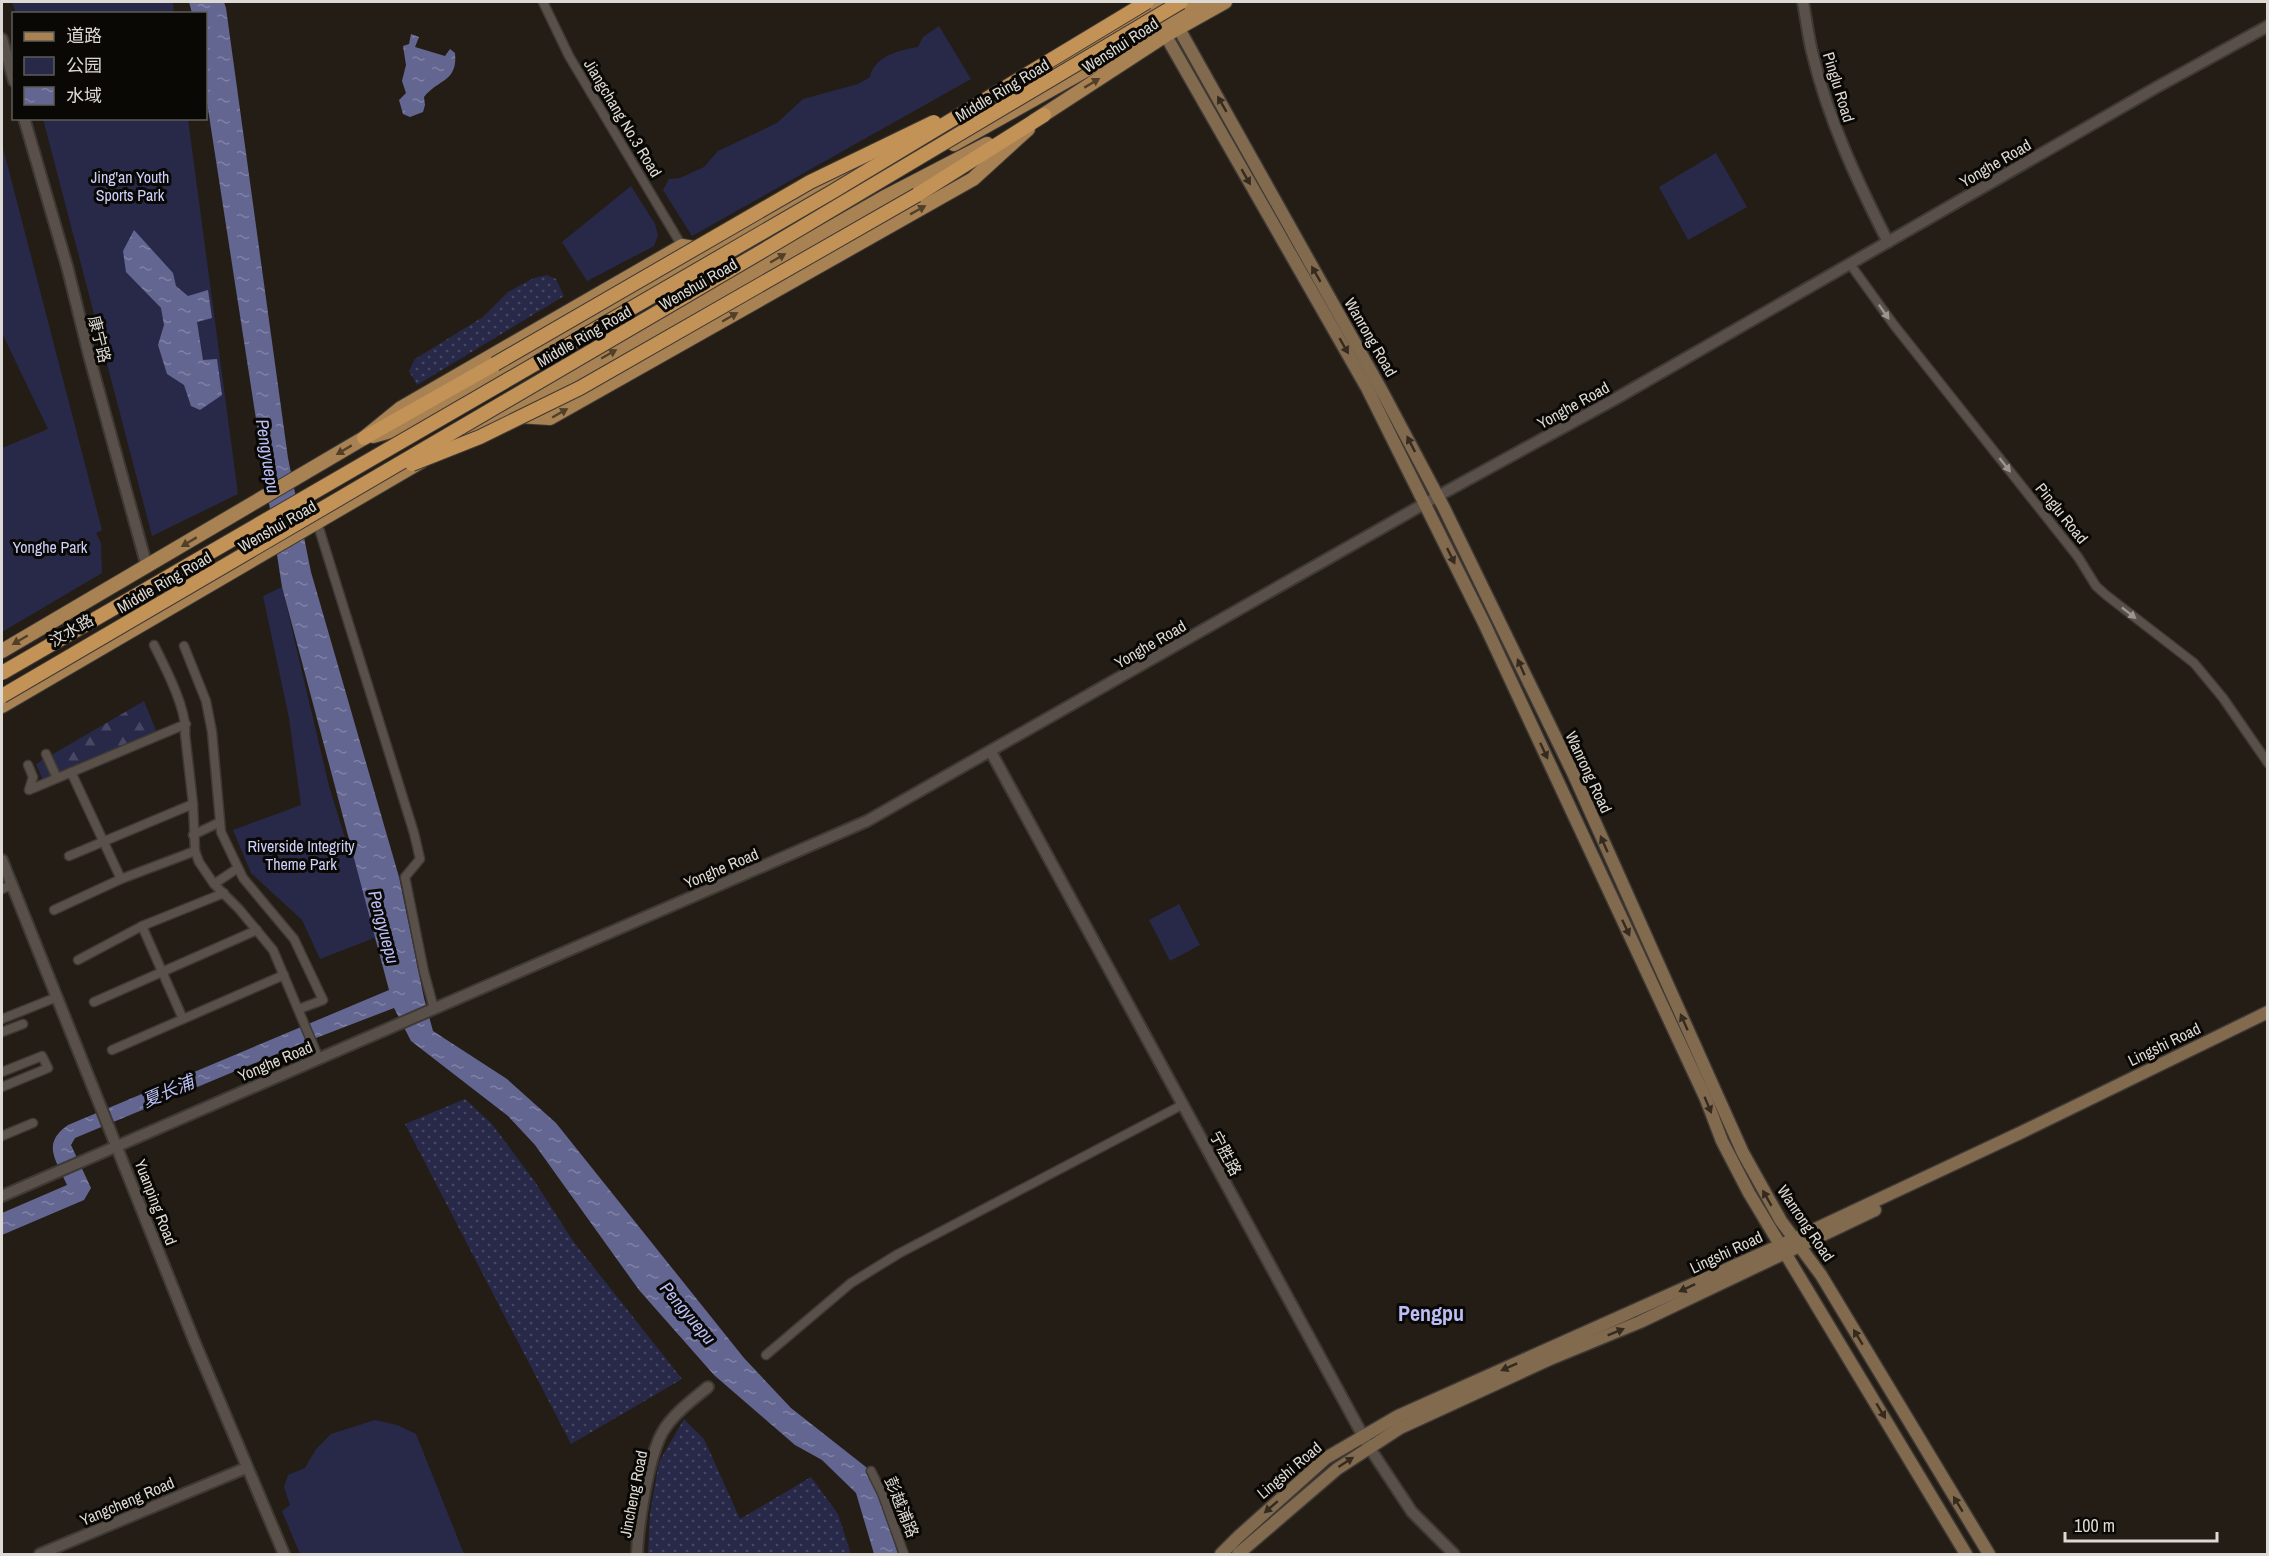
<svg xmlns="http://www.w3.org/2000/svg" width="2269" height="1556" viewBox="0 0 2269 1556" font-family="'Archivo Narrow','Noto Sans SC',sans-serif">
  <defs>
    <pattern id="grass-dots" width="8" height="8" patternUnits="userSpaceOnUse" patternTransform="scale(1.5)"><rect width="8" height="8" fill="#282949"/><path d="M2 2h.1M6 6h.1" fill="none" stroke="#474762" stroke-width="1.8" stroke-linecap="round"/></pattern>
    <pattern id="forest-firs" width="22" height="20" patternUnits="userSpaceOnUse" patternTransform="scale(1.5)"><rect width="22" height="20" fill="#282949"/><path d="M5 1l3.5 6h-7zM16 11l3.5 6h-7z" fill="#474762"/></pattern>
    <pattern id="water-ripples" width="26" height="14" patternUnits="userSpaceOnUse" patternTransform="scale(1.5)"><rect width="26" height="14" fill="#636691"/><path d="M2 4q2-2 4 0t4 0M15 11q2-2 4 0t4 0" fill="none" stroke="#8082a4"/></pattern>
  </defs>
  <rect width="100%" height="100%" fill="#231d16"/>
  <g fill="url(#grass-dots)">
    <path d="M547,275L556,279L564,296L417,385L409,371L415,359L483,317L508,292L534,278Z"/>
    <path d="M465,1099L492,1124L535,1182L573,1241L682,1379L571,1444L405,1124Z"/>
    <path d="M684,1419L704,1439L740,1519L811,1477L838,1514L851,1554H648L650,1513L659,1462Z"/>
  </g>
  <path fill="url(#forest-firs)" d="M144,701L157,733L43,780L36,764Z"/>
  <g fill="#282949">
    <path d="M12,2H173L174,13H16Z"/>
    <path d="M939,26L971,79L692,236L663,190L669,179L680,178L704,167L718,151L777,123L803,99L858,84L870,77C874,56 900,50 918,47L923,37Z"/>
    <path d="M43,119H188L238,494L152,536Z"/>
    <path d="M2,144L102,530L96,533L101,543L102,573L2,632V448L48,429L2,333Z"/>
    <path d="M1716,153L1747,207L1688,240L1659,187Z"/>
    <path d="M631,186L655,224L658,235L654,246L587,281L562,242Z"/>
    <path d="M282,587L329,786L344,835L364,878L377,937L320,959L302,920L251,873L233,830L301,805L289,718L263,596Z"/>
    <path d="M1179,904L1200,945L1170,961L1149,920Z"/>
    <path d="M375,1420L397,1425L416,1434L464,1554H300L282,1511L290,1505L284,1487L288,1475L305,1468L316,1449L331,1434Z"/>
  </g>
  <g fill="url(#water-ripples)">
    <path d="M189,2H224L226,8L288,458L311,572L399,877L424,998L433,1031L507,1079L556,1123L744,1358L791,1408L871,1471L898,1554H874L856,1493L822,1460L795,1445L714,1375L639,1290L535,1145L508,1116L411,1041L394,1008L303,1043L75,1138L71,1145L91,1188L84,1200L2,1235V1213L67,1185C56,1160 41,1144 68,1125L389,990L282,587L206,96V14L192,13Z"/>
    <path d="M411,34L419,37L415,47L445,56L450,49L455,53C458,82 438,79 424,97L425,105L423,112L410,117L403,114L399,100L406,93L402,81L406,65L403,46L409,44Z"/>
    <path d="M134,230L173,273L176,286L188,296L208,290L212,318L197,322L203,360L217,359L222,395L200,410L191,406L184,385L167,374L158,345L164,325L161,308L126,272L123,251Z"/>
  </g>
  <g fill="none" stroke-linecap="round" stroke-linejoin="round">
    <g stroke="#3f3935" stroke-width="11">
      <g id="minor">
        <path d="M543,2L569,56L682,246"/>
        <path d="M1850,264L1894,325L2078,557L2096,586L2106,595L2194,663L2223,698L2268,763"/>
        <path d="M317,522L414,833L420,859L405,877L424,972L434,1009"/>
        <path d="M154,645C165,667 188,711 185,734L193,804L195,851L199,862L214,884L239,909L273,950L319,1059"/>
        <path d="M184,646L206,701L212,732L221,832L243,878L294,939L323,1000L299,1009"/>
        <path d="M46,754L57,778"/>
        <path d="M28,765L33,777L29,790L186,724"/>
        <path d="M71,772L121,879"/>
        <path d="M193,835L220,822"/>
        <path d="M69,856L193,804"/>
        <path d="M214,884L238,868"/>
        <path d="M2,889L12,885"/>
        <path d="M54,910L121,879L195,851"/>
        <path d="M142,926L183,1019"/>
        <path d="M78,960L142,926L224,893"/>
        <path d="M94,1002L257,930"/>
        <path d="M2,1019L57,997"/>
        <path d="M2,1032L23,1024"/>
        <path d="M112,1050L284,975"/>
        <path d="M2,1072L42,1056L48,1068L2,1087"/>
        <path d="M2,1136L33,1123"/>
        <path d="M766,1355L851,1283L898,1254L1182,1105"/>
        <path d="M871,1471L882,1493L904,1554"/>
      </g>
    </g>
    <g stroke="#3f3935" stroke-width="14">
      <g id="tertiary">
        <path d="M1803,2C1806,18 1808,35 1812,52C1828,119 1857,181 1888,242"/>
        <path d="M2,39L14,81"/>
        <path d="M24,118L67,266L90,359L147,567"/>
        <path d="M991,752L1369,1447L1412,1512L1454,1554"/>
        <path d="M2,860L195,1343L284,1554"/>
        <path d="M2,1196L867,821L1438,496L1615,399L2157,87L2268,26"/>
        <path d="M40,1554L246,1468"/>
        <path d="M637,1554C638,1525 648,1459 662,1433C672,1415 692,1400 708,1387"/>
      </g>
    </g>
    <g stroke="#3f3935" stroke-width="15">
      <g id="secondary">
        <path d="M1174,20L1383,393L1444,508L1573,773L1743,1153L1781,1221L1821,1275L1989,1554"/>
        <path d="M1162,29L1367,388L1484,623L1706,1099L1722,1141L1749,1193L1966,1554"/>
        <path d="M1221,1554L1238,1537L1326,1458L1398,1416L1794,1239L2022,1132L2268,1012"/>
        <path d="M1238,1554L1337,1469L1400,1428L1550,1359L1640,1322L1875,1210"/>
      </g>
    </g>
    <g stroke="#3f3935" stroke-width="16">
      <g id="primary">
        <path d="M1022,85L1150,10L1160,2"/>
        <path d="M1034,121L1166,35L1225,2"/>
        <path d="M954,144L1161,28L1203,2"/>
        <path d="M518,416L550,418L973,179L1028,129"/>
        <path d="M373,436L405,427L706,250"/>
        <path d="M454,443L883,198L987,144"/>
        <path d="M2,651L364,438L401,408L682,246L706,250L884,153"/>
        <path d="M2,706L422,461"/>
      </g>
    </g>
    <g stroke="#3f3935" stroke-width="16">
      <g id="trunk">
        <path d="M917,195L1044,115"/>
        <path d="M364,438L495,364"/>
      </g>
    </g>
    <use href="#minor" stroke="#595149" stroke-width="8"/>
    <use href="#tertiary" stroke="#595149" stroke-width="10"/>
    <use href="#secondary" stroke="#816a4e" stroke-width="12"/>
    <use href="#primary" stroke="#a88253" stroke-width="14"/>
    <use href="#trunk" stroke="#c29256" stroke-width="14"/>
    <g stroke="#3f3935" stroke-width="16" stroke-linecap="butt">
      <g id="trunk-bridge">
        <path d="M495,364L810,182L934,122"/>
        <path d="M412,464L480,437L580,388L917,195"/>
        <path d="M2,673L832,192L1147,2"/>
        <path d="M2,696L759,253L1181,2"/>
      </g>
    </g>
    <use href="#trunk-bridge" stroke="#c29256" stroke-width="14"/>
  </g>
  <defs><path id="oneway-solid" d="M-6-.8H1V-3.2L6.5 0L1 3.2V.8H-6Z" transform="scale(1.5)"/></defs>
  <g fill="#513f28">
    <use href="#oneway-solid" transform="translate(1092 83) rotate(-31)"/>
    <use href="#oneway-solid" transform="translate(918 210) rotate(-29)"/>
    <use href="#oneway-solid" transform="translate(778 258) rotate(-30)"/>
    <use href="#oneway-solid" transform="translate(730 317) rotate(-30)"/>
    <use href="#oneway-solid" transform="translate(609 354) rotate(-30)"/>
    <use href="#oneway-solid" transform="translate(560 413) rotate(-30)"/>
    <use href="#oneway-solid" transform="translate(344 450) rotate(149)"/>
    <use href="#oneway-solid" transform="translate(189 542) rotate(149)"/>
    <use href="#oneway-solid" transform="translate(20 640) rotate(150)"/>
  </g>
  <g fill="#342a1f">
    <use href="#oneway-solid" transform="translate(1222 104) rotate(-120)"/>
    <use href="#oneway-solid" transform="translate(1246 177) rotate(60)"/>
    <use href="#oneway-solid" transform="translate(1316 274) rotate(-120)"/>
    <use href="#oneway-solid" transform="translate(1344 346) rotate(60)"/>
    <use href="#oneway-solid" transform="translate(1411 444) rotate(-117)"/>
    <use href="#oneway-solid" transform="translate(1451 556) rotate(64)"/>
    <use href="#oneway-solid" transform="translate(1521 667) rotate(-114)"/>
    <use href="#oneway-solid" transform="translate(1544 751) rotate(65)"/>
    <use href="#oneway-solid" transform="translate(1604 844) rotate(-114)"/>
    <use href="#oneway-solid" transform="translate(1626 928) rotate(65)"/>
    <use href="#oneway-solid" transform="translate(1684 1022) rotate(-114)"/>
    <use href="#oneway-solid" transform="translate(1708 1105) rotate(67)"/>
    <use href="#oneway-solid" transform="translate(1767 1198) rotate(-120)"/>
    <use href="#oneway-solid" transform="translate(1687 1288) rotate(155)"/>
    <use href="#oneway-solid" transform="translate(1616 1332) rotate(-22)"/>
    <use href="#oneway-solid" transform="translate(1858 1337) rotate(-121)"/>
    <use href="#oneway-solid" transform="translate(1509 1367) rotate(156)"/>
    <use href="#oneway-solid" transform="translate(1881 1411) rotate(59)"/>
    <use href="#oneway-solid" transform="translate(1346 1462) rotate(-33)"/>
    <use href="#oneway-solid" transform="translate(1958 1504) rotate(-121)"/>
    <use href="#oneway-solid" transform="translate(1271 1507) rotate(139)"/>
  </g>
  <g fill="#9b958e">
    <use href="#oneway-solid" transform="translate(1884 312) rotate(55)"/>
    <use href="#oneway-solid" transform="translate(2005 465) rotate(52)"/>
    <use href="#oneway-solid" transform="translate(2129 613) rotate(38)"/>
  </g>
  <g text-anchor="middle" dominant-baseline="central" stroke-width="6" stroke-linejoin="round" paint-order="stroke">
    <g font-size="16" fill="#ddd9d4" stroke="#0a0805">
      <text transform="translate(1120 45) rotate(-33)">Wenshui Road</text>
      <text transform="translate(1839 87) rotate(73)">Pinglu Road</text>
      <text transform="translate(1002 90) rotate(-31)">Middle Ring Road</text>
      <text transform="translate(623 118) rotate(59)">Jiangchang No.3 Road</text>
      <text transform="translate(1995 163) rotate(-30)">Yonghe Road</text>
      <text transform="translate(698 284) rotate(-30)">Wenshui Road</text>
      <text transform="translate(584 336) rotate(-30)">Middle Ring Road</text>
      <text transform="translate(1371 337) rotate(60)">Wanrong Road</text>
      <text transform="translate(100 339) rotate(76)">康宁路</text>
      <text transform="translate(1573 405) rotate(-29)">Yonghe Road</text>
      <text transform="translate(2062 513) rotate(51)">Pinglu Road</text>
      <text transform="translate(277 526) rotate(-30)">Wenshui Road</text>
      <text transform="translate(164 582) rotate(-30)">Middle Ring Road</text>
      <text transform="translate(71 630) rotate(-30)">汶水路</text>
      <text transform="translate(1150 644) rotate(-30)">Yonghe Road</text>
      <text transform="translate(1589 772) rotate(65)">Wanrong Road</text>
      <text transform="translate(721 868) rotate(-23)">Yonghe Road</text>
      <text transform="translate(2164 1044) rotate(-26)">Lingshi Road</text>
      <text transform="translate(275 1061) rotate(-23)">Yonghe Road</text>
      <text transform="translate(1226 1153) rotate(62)">宁胜路</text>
      <text transform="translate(156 1202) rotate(69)">Yuanping Road</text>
      <text transform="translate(1806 1223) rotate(56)">Wanrong Road</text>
      <text transform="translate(1726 1252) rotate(-25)">Lingshi Road</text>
      <text transform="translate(1289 1470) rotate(-40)">Lingshi Road</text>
      <text transform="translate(633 1494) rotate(-79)">Jincheng Road</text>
      <text transform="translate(127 1501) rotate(-23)">Yangcheng Road</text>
      <text transform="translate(902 1507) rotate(68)">彭越浦路</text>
    </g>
    <g font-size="16" fill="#cdd0fa" stroke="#0a0805">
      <text x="130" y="177">Jing'an Youth<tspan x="130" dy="18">Sports Park</tspan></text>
      <text x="50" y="547">Yonghe Park</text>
      <text x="301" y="846">Riverside Integrity<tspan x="301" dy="18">Theme Park</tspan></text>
    </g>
    <g font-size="18" font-style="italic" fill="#babef6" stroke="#0a0805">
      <text transform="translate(268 456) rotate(81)">Pengyuepu</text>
      <text transform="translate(384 927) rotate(75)">Pengyuepu</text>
      <text transform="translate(168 1091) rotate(-23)">夏长浦</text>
      <text transform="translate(688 1313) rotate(50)">Pengyuepu</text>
    </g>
    <g font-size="22" font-weight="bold" fill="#babdf6" stroke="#0a0805">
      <text x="1431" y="1313">Pengpu</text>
    </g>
  </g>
  <rect width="2269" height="1556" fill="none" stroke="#ddd9d4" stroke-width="6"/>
  <rect x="12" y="12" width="195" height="108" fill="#0a0805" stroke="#5e5c58" stroke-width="1.5"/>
  <rect x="24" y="32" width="30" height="9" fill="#a88253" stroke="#5e5c58" stroke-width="1.5"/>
  <text x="66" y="42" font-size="18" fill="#ddd9d4">道路</text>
  <rect x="24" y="57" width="30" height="18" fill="#282949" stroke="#5e5c58" stroke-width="1.5"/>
  <text x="66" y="72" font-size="18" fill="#ddd9d4">公园</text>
  <rect x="24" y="87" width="30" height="18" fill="url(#water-ripples)" stroke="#5e5c58" stroke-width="1.5"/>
  <text x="66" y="102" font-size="18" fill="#ddd9d4">水域</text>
  <path d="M2065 1532v9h152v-9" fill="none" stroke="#ddd9d4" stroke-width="3"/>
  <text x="2074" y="1532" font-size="18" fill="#ddd9d4" stroke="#0a0805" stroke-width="4.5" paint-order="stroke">100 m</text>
</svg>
